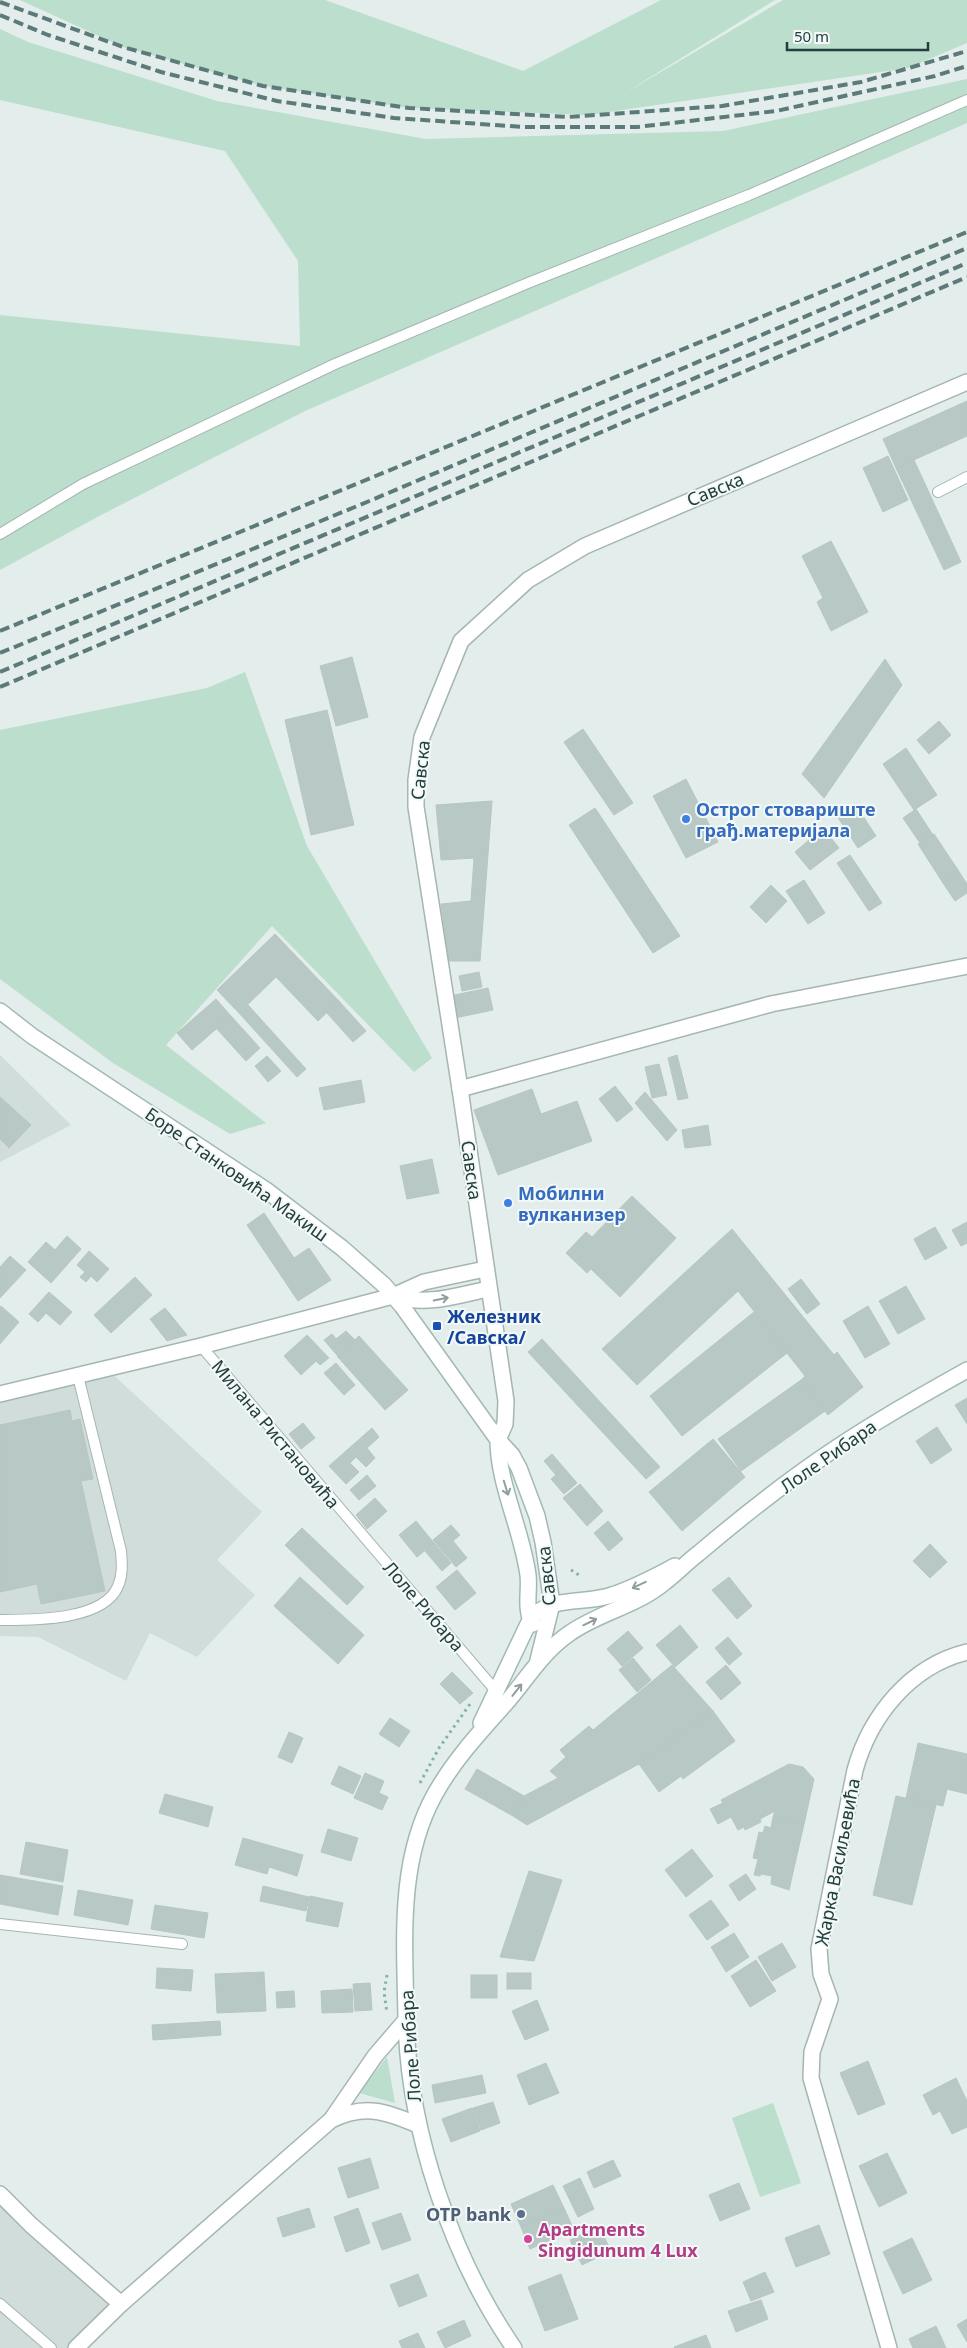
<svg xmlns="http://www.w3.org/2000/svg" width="967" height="2348" viewBox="0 0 967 2348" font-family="'Noto Sans',sans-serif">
  <rect width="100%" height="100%" fill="#e3edeb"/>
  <g fill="#d1ddda">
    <path d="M0,1055L71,1125L0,1162Z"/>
    <path d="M107,1369L262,1512L217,1560L255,1595L197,1657L150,1633L126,1681L38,1637L0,1636V1394Z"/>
    <path d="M0,2194L121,2304L76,2348H0Z"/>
  </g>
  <g fill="#bbdecd">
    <path d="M20,0H325L523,71L661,0H775L620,96L783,0H967V43L908,68L588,115L409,108L263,86L123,47Z"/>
    <path d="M0,29L28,42L217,101L426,139L723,131L967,79V123L305,411L101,515L0,570V315L300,346L298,261L225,151L0,100Z"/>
    <path d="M245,672L307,846L432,1058L414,1072L272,926L166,1045L266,1123L230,1134L113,1063L0,979V730L207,688Z"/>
    <path d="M387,2057L395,2103L359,2093Z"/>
    <path d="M773,2103L801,2183L760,2197L732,2118Z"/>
  </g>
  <g fill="#b8c8c5" stroke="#b5c7c4">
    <path d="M967,401V436L896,468L883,439Z"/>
    <path d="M888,456L908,500L883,512L863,468Z"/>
    <path d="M914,460L961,562L944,570L896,468Z"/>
    <path d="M831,541L868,612L831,631L817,602L823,598L802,556Z"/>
    <path d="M352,657L368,717L336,726L320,666Z"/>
    <path d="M885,659L902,685L824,798L802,774Z"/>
    <path d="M327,710L354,825L311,835L285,720Z"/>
    <path d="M939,721L951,735L929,754L917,740Z"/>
    <path d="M583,729L633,803L614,815L564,742Z"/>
    <path d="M906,748L937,795L914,810L883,764Z"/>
    <path d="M686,779L718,842L686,858L653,796Z"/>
    <path d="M492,801L480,961H449L441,904L471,901L474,858L441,860L436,805Z"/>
    <path d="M855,804L876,836L858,848L837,816Z"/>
    <path d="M595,808L680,936L653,953L569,825Z"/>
    <path d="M916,809L933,835L920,843L903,818Z"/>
    <path d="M823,828L839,848L810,870L795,852Z"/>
    <path d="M934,834L960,873L943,883L918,844Z"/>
    <path d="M850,855L882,903L869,911L837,863Z"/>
    <path d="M960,873L967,884V893L955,901L943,883Z"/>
    <path d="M804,880L825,913L808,924L786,891Z"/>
    <path d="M771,885L787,901L766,923L750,907Z"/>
    <path d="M275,934L339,1001L318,1021L276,977L239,1013L217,990Z"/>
    <path d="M479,972L482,987L462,991L459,976Z"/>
    <path d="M488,988L493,1010L455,1018L450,996Z"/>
    <path d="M216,999L231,1016L192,1050L177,1033Z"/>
    <path d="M339,1001L366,1031L353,1042L326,1012Z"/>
    <path d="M248,1005L306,1069L297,1077L239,1013Z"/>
    <path d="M231,1016L260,1048L246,1061L216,1028Z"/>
    <path d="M677,1055L688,1098L678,1100L668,1058Z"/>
    <path d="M267,1056L281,1071L268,1082L255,1066Z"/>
    <path d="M659,1064L667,1095L652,1098L645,1067Z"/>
    <path d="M361,1080L365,1102L324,1110L319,1088Z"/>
    <path d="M615,1086L633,1109L617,1122L599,1099Z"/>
    <path d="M532,1089L541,1114L577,1101L592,1141L498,1175L474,1110Z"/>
    <path d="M645,1092L677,1130L667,1141L635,1103Z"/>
    <path d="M0,1097L31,1125L9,1148L0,1139Z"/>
    <path d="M708,1125L711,1145L685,1148L682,1130Z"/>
    <path d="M432,1159L439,1193L407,1199L400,1166Z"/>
    <path d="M632,1196L676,1238L620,1297L591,1269L587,1273L566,1253L586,1232L592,1237Z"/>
    <path d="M264,1213L294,1258L309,1248L331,1280L298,1301L247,1225Z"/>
    <path d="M967,1222V1243L961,1246L952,1230Z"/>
    <path d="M935,1227L947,1248L925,1260L914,1239Z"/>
    <path d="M732,1229L834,1355L837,1352L863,1387L828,1415L801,1380L805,1376L738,1291L637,1385L602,1349Z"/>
    <path d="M67,1236L81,1249L51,1283L28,1262L46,1242L55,1250Z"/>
    <path d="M89,1251L109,1269L97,1282L91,1276L86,1282L80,1277L85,1272L77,1265Z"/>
    <path d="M10,1256L26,1270L0,1298V1267Z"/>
    <path d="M135,1277L152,1295L111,1333L94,1315Z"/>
    <path d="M801,1279L820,1304L807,1314L788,1289Z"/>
    <path d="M906,1286L925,1319L898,1334L879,1301Z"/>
    <path d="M49,1292L72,1312L60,1325L46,1313L38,1322L29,1314Z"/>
    <path d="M1,1306L19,1322L0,1344V1308Z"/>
    <path d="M868,1306L890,1344L865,1358L843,1321Z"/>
    <path d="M165,1308L187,1335L167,1341L150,1319Z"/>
    <path d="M754,1312L787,1353L682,1436L650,1396Z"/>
    <path d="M346,1331L355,1340L337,1355L324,1340L332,1334L336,1339Z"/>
    <path d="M307,1335L329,1358L320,1365L316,1361L301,1375L284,1356Z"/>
    <path d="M359,1336L408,1390L385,1410L337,1356Z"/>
    <path d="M542,1339L660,1467L646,1479L528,1352Z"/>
    <path d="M336,1363L355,1385L344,1395L324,1373Z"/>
    <path d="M801,1380L825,1411L741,1471L718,1439Z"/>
    <path d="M967,1398V1424L955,1405Z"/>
    <path d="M70,1410L72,1421L80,1419L93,1479L81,1481L105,1591L41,1604L37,1584L0,1592V1425Z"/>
    <path d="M303,1423L315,1438L301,1449L289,1434Z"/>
    <path d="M937,1427L952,1450L931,1464L916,1441Z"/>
    <path d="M372,1428L379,1437L367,1448L375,1458L366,1467L356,1457L350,1463L359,1472L346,1484L329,1466Z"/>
    <path d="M713,1439L745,1477L682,1531L649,1492Z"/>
    <path d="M552,1454L577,1483L564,1494L551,1479L556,1475L544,1461Z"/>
    <path d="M367,1475L376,1486L359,1500L350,1490Z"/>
    <path d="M580,1484L603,1511L587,1526L563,1498Z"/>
    <path d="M375,1498L387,1511L367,1529L356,1515Z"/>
    <path d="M416,1521L434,1543L417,1557L399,1535Z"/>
    <path d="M608,1521L623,1539L609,1551L594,1533Z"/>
    <path d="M451,1525L460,1535L453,1541L467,1558L456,1567L433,1540Z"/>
    <path d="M302,1528L364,1587L347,1605L285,1545Z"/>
    <path d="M434,1543L451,1563L442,1571L425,1551Z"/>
    <path d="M930,1544L947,1562L930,1578L913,1561Z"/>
    <path d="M457,1570L476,1593L455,1610L436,1587Z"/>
    <path d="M300,1577L364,1635L338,1664L274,1606Z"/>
    <path d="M729,1577L752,1606L737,1619L712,1590Z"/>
    <path d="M680,1625L698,1647L675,1667L656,1645Z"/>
    <path d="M628,1631L643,1648L622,1666L607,1649Z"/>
    <path d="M728,1637L742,1654L729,1665L715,1648Z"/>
    <path d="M633,1658L651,1680L637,1692L619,1670Z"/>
    <path d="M672,1665L713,1711L639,1764L527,1825L513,1816L524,1796L558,1778L550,1771L566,1757L560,1750L589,1726L593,1730Z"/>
    <path d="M726,1665L741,1683L721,1700L706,1682Z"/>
    <path d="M452,1672L473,1693L460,1704L440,1684Z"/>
    <path d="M713,1711L735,1741L683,1779L681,1776L659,1792L639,1764Z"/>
    <path d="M390,1718L410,1731L399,1747L379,1734Z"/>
    <path d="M289,1732L303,1738L292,1763L278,1757Z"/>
    <path d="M918,1743L967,1754V1794L947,1789L943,1806L906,1798Z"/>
    <path d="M789,1764L803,1767L814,1779L804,1824L773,1817L775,1811L760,1819L761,1822L745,1830L744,1827L738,1830L731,1817L718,1824L710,1809L723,1803L721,1800Z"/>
    <path d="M339,1766L361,1776L353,1794L331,1784Z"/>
    <path d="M477,1769L524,1796L513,1816L465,1789Z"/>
    <path d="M365,1773L384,1781L379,1793L388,1797L382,1810L354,1798Z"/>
    <path d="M165,1794L213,1807L208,1827L159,1813Z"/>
    <path d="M896,1796L936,1805L912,1905L873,1895Z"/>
    <path d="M773,1817L804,1824L789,1890L771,1884L772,1876L761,1874L760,1876L754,1875L758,1859L753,1858L759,1832L763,1833L765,1826L771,1828Z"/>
    <path d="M328,1829L358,1838L351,1861L321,1852Z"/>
    <path d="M243,1838L303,1855L297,1876L269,1867L267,1874L235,1865Z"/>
    <path d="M26,1842L68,1850L63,1882L20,1874Z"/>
    <path d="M692,1849L713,1876L686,1897L665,1870Z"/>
    <path d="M529,1871L562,1880L534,1961L500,1957Z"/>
    <path d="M746,1874L756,1889L739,1901L729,1885Z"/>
    <path d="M0,1875L63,1886L58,1915L0,1904Z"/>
    <path d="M263,1886L309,1897L306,1911L260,1901Z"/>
    <path d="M78,1890L133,1900L128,1925L74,1915Z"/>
    <path d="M310,1896L343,1903L338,1927L306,1921Z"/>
    <path d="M711,1900L729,1925L707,1940L689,1915Z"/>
    <path d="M155,1905L208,1913L204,1938L151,1929Z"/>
    <path d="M734,1933L749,1957L726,1972L711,1947Z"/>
    <path d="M782,1943L796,1967L772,1981L758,1957Z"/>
    <path d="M756,1960L776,1991L750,2007L731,1976Z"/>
    <path d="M157,1968L193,1970L191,1991L156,1988Z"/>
    <path d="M264,1972L266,2011L217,2013L215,1974Z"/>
    <rect x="507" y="1973" width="24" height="16"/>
    <rect x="471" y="1975" width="26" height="23"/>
    <path d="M370,1983L372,2010L355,2011L353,1984Z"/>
    <path d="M352,1989L353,2012L322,2013L321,1991Z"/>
    <path d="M294,1991L295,2007L277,2008L276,1992Z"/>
    <path d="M537,2000L549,2030L525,2040L512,2011Z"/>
    <path d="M220,2021L221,2035L153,2040L152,2025Z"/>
    <path d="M868,2061L885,2104L858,2115L840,2073Z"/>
    <path d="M546,2063L559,2093L529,2105L517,2075Z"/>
    <path d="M482,2075L486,2093L435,2103L432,2085Z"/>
    <path d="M956,2078L967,2101V2127L952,2134L940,2111L933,2115L923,2095Z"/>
    <path d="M493,2102L500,2123L481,2130L473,2108Z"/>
    <path d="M472,2108L480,2131L451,2142L442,2119Z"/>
    <path d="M887,2153L907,2193L879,2207L859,2166Z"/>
    <path d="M370,2158L379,2188L348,2198L338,2168Z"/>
    <path d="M613,2160L621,2176L594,2188L587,2172Z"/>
    <path d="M580,2178L594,2209L578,2217L563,2186Z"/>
    <path d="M739,2183L750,2209L720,2221L709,2195Z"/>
    <path d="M553,2185L564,2208L521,2227L511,2204Z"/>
    <path d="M309,2208L315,2227L283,2237L277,2218Z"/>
    <path d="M358,2208L370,2243L346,2252L334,2217Z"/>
    <path d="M564,2208L574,2230L530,2249L521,2227Z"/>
    <path d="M401,2213L411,2240L382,2250L372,2223Z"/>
    <path d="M819,2225L830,2254L796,2267L785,2238Z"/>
    <path d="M599,2226L611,2251L582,2265L570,2240Z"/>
    <path d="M912,2238L932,2280L903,2294L883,2252Z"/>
    <path d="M765,2272L774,2292L751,2301L743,2282Z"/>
    <path d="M418,2274L427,2296L399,2307L390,2285Z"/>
    <path d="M561,2274L578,2319L545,2331L528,2287Z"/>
    <path d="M761,2300L768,2319L736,2332L728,2311Z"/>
    <path d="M967,2319V2342L957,2325Z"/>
    <path d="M464,2320L471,2336L445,2348L437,2332Z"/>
    <path d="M936,2326L946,2348H913L909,2339Z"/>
    <path d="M418,2333L425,2348H402L399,2341Z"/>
    <path d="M706,2335L711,2348H675L674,2347Z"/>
  </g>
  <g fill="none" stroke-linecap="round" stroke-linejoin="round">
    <g stroke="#a5b5b4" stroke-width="12">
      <g id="service">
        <path d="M938,492L967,477"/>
        <path d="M0,534L83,484L335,364L528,283L749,195L967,100"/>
        <path d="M201,1346L496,1691"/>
        <path d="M0,1620C32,1620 104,1621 118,1586C123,1575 122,1563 121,1551L78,1376"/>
        <path d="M0,1924L182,1944"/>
        <path d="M0,2304L51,2348"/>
      </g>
    </g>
    <g stroke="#a5b5b4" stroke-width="18">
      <g id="minor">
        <path d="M460,1089L771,1004L967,966"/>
        <path d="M393,1296C428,1306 454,1296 488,1289"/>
        <path d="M0,1394L201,1346L393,1296L424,1282L485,1269"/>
        <path d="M498,1440L505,1424L506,1401L460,1089L416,807V780L422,737L461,641L528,580L585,546L967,382"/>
        <path d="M331,2120C365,2104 385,2111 418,2125"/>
        <path d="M0,2194L31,2225L121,2304"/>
        <path d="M76,2348L121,2304L331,2120L375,2056L406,2020"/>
        <path d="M889,2348L811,2078L812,2052L830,1999L821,1974L819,1949L855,1770C870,1716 910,1666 967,1652"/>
      </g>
    </g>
    <g stroke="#a1b9b6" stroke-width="18">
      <g id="secondary">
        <path d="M0,1011L32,1036L266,1190L342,1248L384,1285L402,1306L498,1440L512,1455L519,1468L537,1516L543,1542L552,1604L538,1660"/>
        <path d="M498,1440C498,1484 522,1530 528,1575C530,1590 524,1610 533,1624"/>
        <path d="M481,1723L530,1620C550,1594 585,1605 612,1595C634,1588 654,1577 675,1566"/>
        <path d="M514,2348C451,2257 408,2129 406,2019C405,1943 397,1862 435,1794C454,1760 480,1732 506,1703C527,1679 542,1652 570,1633C600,1612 637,1606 665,1582C677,1573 687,1562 699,1553C738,1520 778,1488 820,1459C867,1426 917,1398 967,1370"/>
      </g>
    </g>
    <g stroke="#82b1ae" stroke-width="3" stroke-dasharray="2.5 4" stroke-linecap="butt">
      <path d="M571,1570L582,1577"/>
      <path d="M420,1783L439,1748L470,1704"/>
      <path d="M387,1975L384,1992L387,2013"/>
    </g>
    <use href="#service" stroke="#fff" stroke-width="10"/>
    <use href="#minor" stroke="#fff" stroke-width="15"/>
    <use href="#secondary" stroke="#fff" stroke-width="15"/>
    <g stroke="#5c7a79" stroke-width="4" stroke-dasharray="10 5" stroke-linecap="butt">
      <path d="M0,2L123,47L263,86L409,108L568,117L722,106L861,82L967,51"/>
      <path d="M0,15L48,35L161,72L277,101L394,118L524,127H637L776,111L935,76L967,66"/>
      <path d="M0,631L967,232"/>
      <path d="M0,653L367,502L967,248"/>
      <path d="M0,672L967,263"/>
      <path d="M0,687L967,277"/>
    </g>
  </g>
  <defs><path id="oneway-shaft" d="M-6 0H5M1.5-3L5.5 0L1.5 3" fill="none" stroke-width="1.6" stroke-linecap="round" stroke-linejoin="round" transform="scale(1.25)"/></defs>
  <g stroke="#909f9e">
    <use href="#oneway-shaft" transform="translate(441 1299) rotate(-11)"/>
    <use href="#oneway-shaft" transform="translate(506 1488) rotate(73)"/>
    <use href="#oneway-shaft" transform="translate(639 1585) rotate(155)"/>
    <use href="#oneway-shaft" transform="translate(590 1622) rotate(-26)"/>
    <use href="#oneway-shaft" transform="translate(517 1690) rotate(-52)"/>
  </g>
  <g fill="#3f7fe0" stroke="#f3f9f8" stroke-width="2">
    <circle cx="686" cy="819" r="5"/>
    <circle cx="508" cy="1203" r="5"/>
  </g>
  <rect fill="#1a4fb4" stroke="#f3f9f8" stroke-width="2" x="432" y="1321" width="10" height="10" rx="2.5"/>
  <circle fill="#5c6f8a" stroke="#f3f9f8" stroke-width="2" cx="521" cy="2214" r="5"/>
  <circle fill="#d1479c" stroke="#f3f9f8" stroke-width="2" cx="528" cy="2239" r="5"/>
  <g text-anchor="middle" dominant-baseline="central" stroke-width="4" stroke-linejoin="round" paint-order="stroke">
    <g font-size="18" fill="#223f3e" stroke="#f3f9f8">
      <text transform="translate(715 489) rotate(-23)">Савска</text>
      <text transform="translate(420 770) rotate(-84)">Савска</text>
      <text transform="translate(472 1170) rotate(82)">Савска</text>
      <text transform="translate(237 1174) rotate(35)">Боре Станковића Макиш</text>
      <text transform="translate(276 1434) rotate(50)">Милана Ристановића</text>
      <text transform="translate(828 1456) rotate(-35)">Лоле Рибара</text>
      <text transform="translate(546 1576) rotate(-96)">Савска</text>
      <text transform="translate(424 1606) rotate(49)">Лоле Рибара</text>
      <text transform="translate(837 1862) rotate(-79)">Жарка Васиљевића</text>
      <text transform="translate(410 2046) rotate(-94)">Лоле Рибара</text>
    </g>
    <g font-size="18" font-weight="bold" fill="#366cbe" stroke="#f3f9f8" text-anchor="start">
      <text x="696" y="809">Острог стовариште<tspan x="696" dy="21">грађ.материјала</tspan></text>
      <text x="518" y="1193">Мобилни<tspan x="518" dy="21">вулканизер</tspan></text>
    </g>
    <g font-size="18" font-weight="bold" fill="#164399" stroke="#f3f9f8" text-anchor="start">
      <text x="447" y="1316">Железник<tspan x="447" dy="21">/Савска/</tspan></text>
    </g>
    <g font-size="18" font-weight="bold" fill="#4e5e75" stroke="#f3f9f8" text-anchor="end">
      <text x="511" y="2214">OTP bank</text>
    </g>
    <g font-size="18" font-weight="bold" fill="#b23c85" stroke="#f3f9f8" text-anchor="start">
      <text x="538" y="2229">Apartments<tspan x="538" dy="21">Singidunum 4 Lux</tspan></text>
    </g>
  </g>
  <path d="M787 42v8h141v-8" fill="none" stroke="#223f3e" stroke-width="2.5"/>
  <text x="794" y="42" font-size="15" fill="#223f3e" stroke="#f3f9f8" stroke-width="4" paint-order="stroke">50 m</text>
</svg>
